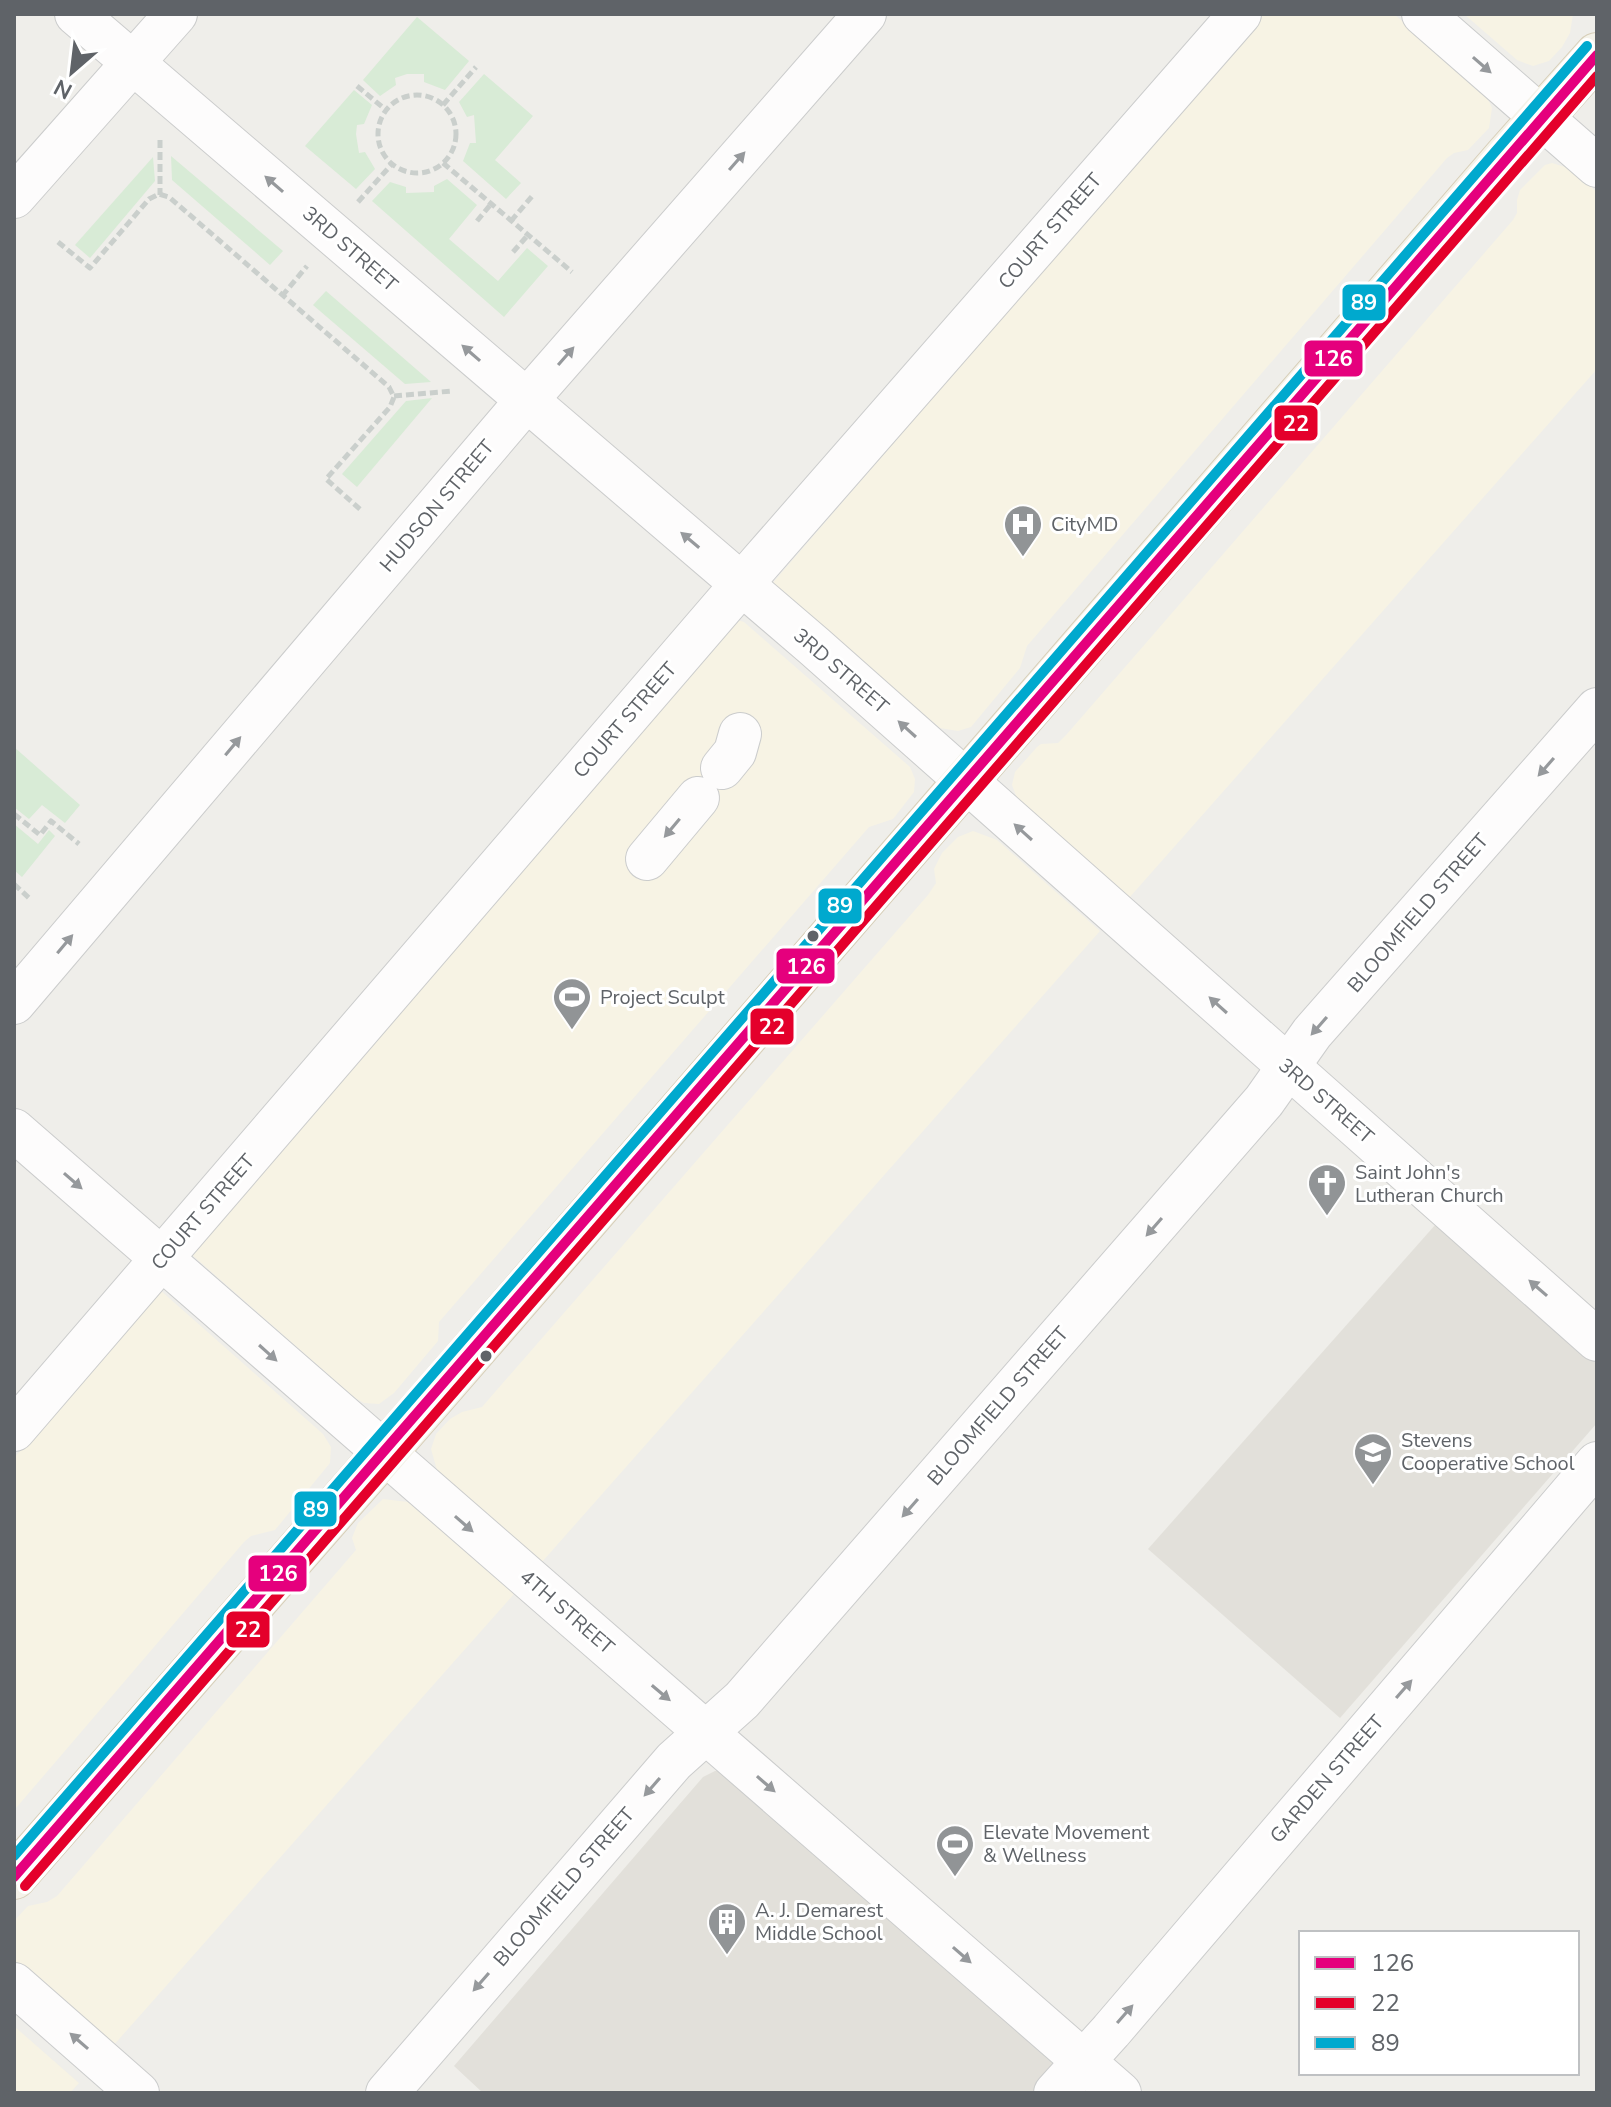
<svg xmlns="http://www.w3.org/2000/svg" width="1611" height="2107" viewBox="0 0 1611 2107" font-family="'Nunito Sans',sans-serif">
  <rect width="100%" height="100%" fill="#efeeea"/>
  <g fill="#f7f3e4">
    <path d="M1264,14H1394L1485,93L1492,108L1489,128L1468,150L1454,153L1447,158L1027,646L1020,668L971,727L958,731L940,728L771,585Z"/>
    <path d="M1464,14H1573L1570,33L1562,47L1549,61L1533,66L1517,60Z"/>
    <path d="M1552,163L1568,168L1597,192V369L1129,898L1017,798L1012,785L1015,772L1037,747L1041,744L1058,743L1067,734L1513,220L1517,213V200L1520,190L1545,165Z"/>
    <path d="M737,620L744,622L910,767L915,779L914,792L893,819L869,827L439,1322L438,1341L394,1393L379,1404L364,1403L355,1398L191,1254Z"/>
    <path d="M973,831L997,840L1100,931L542,1562L437,1470L431,1449L436,1434L450,1419L462,1412L482,1407L928,895L936,883L934,869L942,853L958,837Z"/>
    <path d="M160,1290L323,1434L331,1447L330,1463L275,1530L251,1536L244,1542L16,1808L14,1830V1458Z"/>
    <path d="M383,1499L408,1502L514,1594L112,2047L14,1960V1921L28,1906L47,1902L57,1896L356,1550L352,1538L358,1523Z"/>
    <path d="M14,2026L79,2083L70,2093H14Z"/>
  </g>
  <g fill="#e2e0da">
    <path d="M1436,1224L1597,1364V1423L1340,1718L1148,1549Z"/>
    <path d="M715,1771H721L974,1994H986L1048,2045L1054,2065L1032,2093H483L454,2066L703,1777Z"/>
  </g>
  <g fill="#d8ebd6">
    <path d="M417,17L469,61L445,90L424,82V74H407L395,78L396,85L380,96L363,80Z"/>
    <path d="M484,74L533,116L495,160L521,183L506,199L463,161L470,143H476L474,115L467,117L459,102Z"/>
    <path d="M354,90L372,105L364,124L357,125L356,134L359,153L365,152L375,169L356,189L305,146Z"/>
    <path d="M171,156L283,251L270,265L172,180Z"/>
    <path d="M153,157L155,181L90,258L75,245Z"/>
    <path d="M447,179L477,205L449,239L498,281L527,248L548,266L504,317L372,201L390,182L406,187V193L434,192V186Z"/>
    <path d="M326,291L431,382L405,384L313,305Z"/>
    <path d="M432,398L357,487L342,474L406,401Z"/>
    <path d="M14,747L80,805L65,823L42,805L29,819L14,807Z"/>
    <path d="M14,824L38,844L49,830L55,836L22,877L14,870Z"/>
  </g>
  <g fill="none" stroke-linecap="round" stroke-linejoin="round">
    <g stroke="#cbcccc" stroke-width="44">
      <g id="minor">
        <path d="M76,14L814,646L1597,1340"/>
        <path d="M1423,14L1597,166"/>
        <path d="M14,197L176,14"/>
        <path d="M722,768L735,752L740,734"/>
        <path d="M647,859L698,798"/>
        <path d="M14,1003L526,401L865,14"/>
        <path d="M14,1130L1120,2093"/>
        <path d="M14,1430L759,564L1240,14"/>
        <path d="M14,1984L138,2093"/>
        <path d="M387,2093L674,1761L742,1700L1264,1101L1312,1033L1597,709"/>
        <path d="M1055,2093L1111,2031L1597,1463"/>
      </g>
    </g>
    <g stroke="#d7ceb8" stroke-width="46">
      <path id="major" d="M14,1877L425,1406L1507,156L1597,55"/>
    </g>
    <g stroke="#cacfcc" stroke-width="5" stroke-dasharray="8 4" stroke-linecap="butt">
      <path d="M357,86L386,110"/>
      <circle cx="417" cy="134" r="39"/>
      <path d="M443,105L476,67"/>
      <path d="M160,140V195"/>
      <path d="M443,163L572,272"/>
      <path d="M358,202L392,164"/>
      <path d="M477,221L491,204"/>
      <path d="M511,221L534,194"/>
      <path d="M58,242L90,268L149,199L159,194L169,197L389,387L394,397L390,407L326,479L362,511"/>
      <path d="M513,252L528,235"/>
      <path d="M282,296L307,266"/>
      <path d="M394,396L452,391"/>
      <path d="M14,814L40,835L51,821L79,844"/>
      <path d="M14,884L29,898"/>
    </g>
    <use href="#minor" stroke="#fdfcfc" stroke-width="42"/>
    <use href="#major" stroke="#f4f2e9" stroke-width="44"/>
    <g stroke="#fff" stroke-width="16">
      <path id="bus-1" d="M14,1877L1597,55"/>
    </g>
    <g stroke="#fff" stroke-width="16">
      <path id="bus-2" d="M25,1886L1597,76"/>
    </g>
    <g stroke="#fff" stroke-width="16">
      <path id="bus-3" d="M14,1856L1587,46"/>
    </g>
    <use href="#bus-1" stroke="#e5007d" stroke-width="10"/>
    <use href="#bus-2" stroke="#e4002b" stroke-width="10"/>
    <use href="#bus-3" stroke="#00a9ce" stroke-width="10"/>
  </g>
  <defs><path id="oneway-solid" d="M-6-.8H1V-3.2L6.5 0L1 3.2V.8H-6Z" transform="scale(2)"/></defs>
  <g fill="#96999c">
    <use href="#oneway-solid" transform="translate(1482 65) rotate(41)"/>
    <use href="#oneway-solid" transform="translate(737 161) rotate(-49)"/>
    <use href="#oneway-solid" transform="translate(274 184) rotate(-139)"/>
    <use href="#oneway-solid" transform="translate(471 353) rotate(-139)"/>
    <use href="#oneway-solid" transform="translate(566 356) rotate(-49)"/>
    <use href="#oneway-solid" transform="translate(690 540) rotate(-140)"/>
    <use href="#oneway-solid" transform="translate(907 729) rotate(-138)"/>
    <use href="#oneway-solid" transform="translate(233 746) rotate(-50)"/>
    <use href="#oneway-solid" transform="translate(1546 767) rotate(131)"/>
    <use href="#oneway-solid" transform="translate(672 828) rotate(130)"/>
    <use href="#oneway-solid" transform="translate(1023 832) rotate(-138)"/>
    <use href="#oneway-solid" transform="translate(65 944) rotate(-50)"/>
    <use href="#oneway-solid" transform="translate(1218 1005) rotate(-138)"/>
    <use href="#oneway-solid" transform="translate(1319 1026) rotate(131)"/>
    <use href="#oneway-solid" transform="translate(73 1181) rotate(41)"/>
    <use href="#oneway-solid" transform="translate(1154 1227) rotate(131)"/>
    <use href="#oneway-solid" transform="translate(1538 1288) rotate(-139)"/>
    <use href="#oneway-solid" transform="translate(268 1353) rotate(42)"/>
    <use href="#oneway-solid" transform="translate(910 1508) rotate(131)"/>
    <use href="#oneway-solid" transform="translate(464 1524) rotate(41)"/>
    <use href="#oneway-solid" transform="translate(1404 1689) rotate(-49)"/>
    <use href="#oneway-solid" transform="translate(661 1693) rotate(40)"/>
    <use href="#oneway-solid" transform="translate(766 1784) rotate(41)"/>
    <use href="#oneway-solid" transform="translate(652 1787) rotate(131)"/>
    <use href="#oneway-solid" transform="translate(962 1955) rotate(41)"/>
    <use href="#oneway-solid" transform="translate(481 1982) rotate(131)"/>
    <use href="#oneway-solid" transform="translate(1125 2014) rotate(-49)"/>
    <use href="#oneway-solid" transform="translate(79 2041) rotate(-139)"/>
  </g>
  <defs>
    <g id="hospital-pin" transform="scale(2)"><path d="M0 17L-7.5 6A9.5 9.5 0 1 1 7.5 6Z" fill="#919496" stroke="#fff"/><path d="M-5-5h3v3.5h4V-5h3V5h-3V1.5h-4V5h-3Z" fill="#fff"/></g>
    <g id="stadium-pin" transform="scale(2)"><path d="M0 17L-7.5 6A9.5 9.5 0 1 1 7.5 6Z" fill="#919496" stroke="#fff"/><path d="M0-5a6.5 5 0 1 0 0 10a6.5 5 0 1 0 0-10ZM-3.5-1.8h7v3.6h-7Z" fill="#fff"/></g>
    <g id="church-pin" transform="scale(2)"><path d="M0 17L-7.5 6A9.5 9.5 0 1 1 7.5 6Z" fill="#919496" stroke="#fff"/><path d="M-1.2-6h2.4v3.5h3.3v2.4h-3.3V6h-2.4V-.1h-3.3v-2.4h3.3Z" fill="#fff"/></g>
    <g id="school-pin" transform="scale(2)"><path d="M0 17L-7.5 6A9.5 9.5 0 1 1 7.5 6Z" fill="#919496" stroke="#fff"/><path d="M0-5L7-2L0 1L-7-2ZM-4 1L0 2.5L4 1V4Q0 6-4 4Z" fill="#fff"/></g>
    <g id="building-pin" transform="scale(2)"><path d="M0 17L-7.5 6A9.5 9.5 0 1 1 7.5 6Z" fill="#919496" stroke="#fff"/><path d="M-4-6H4V6H1V3H-1V6H-4ZM-2.5-4.3h1.7v1.8h-1.7ZM.8-4.3h1.7v1.8H.8ZM-2.5-1h1.7V.8h-1.7ZM.8-1h1.7V.8H.8Z" fill="#fff"/></g>
  </defs>
  <g fill-rule="evenodd">
    <use href="#hospital-pin" x="1023" y="524"/>
    <use href="#stadium-pin" x="572" y="997"/>
    <use href="#church-pin" x="1327" y="1183"/>
    <use href="#school-pin" x="1373" y="1452"/>
    <use href="#stadium-pin" x="955" y="1844"/>
    <use href="#building-pin" x="727" y="1922"/>
  </g>
  <g fill="#5f6368" stroke="#fff" stroke-width="3">
    <circle cx="813" cy="936" r="7"/>
    <circle cx="486" cy="1356" r="7"/>
  </g>
  <g text-anchor="middle" dominant-baseline="central" stroke-width="6" stroke-linejoin="round" paint-order="stroke">
    <g font-size="20" fill="#5f6368" stroke="#fff">
      <text transform="translate(1050 231) rotate(-49)">COURT STREET</text>
      <text transform="translate(350 249) rotate(41)">3RD STREET</text>
      <text transform="translate(437 506) rotate(-50)">HUDSON STREET</text>
      <text transform="translate(841 671) rotate(41)">3RD STREET</text>
      <text transform="translate(625 720) rotate(-49)">COURT STREET</text>
      <text transform="translate(1418 913) rotate(-49)">BLOOMFIELD STREET</text>
      <text transform="translate(1326 1101) rotate(41)">3RD STREET</text>
      <text transform="translate(203 1212) rotate(-49)">COURT STREET</text>
      <text transform="translate(998 1406) rotate(-49)">BLOOMFIELD STREET</text>
      <text transform="translate(567 1612) rotate(41)">4TH STREET</text>
      <text transform="translate(1327 1779) rotate(-49)">GARDEN STREET</text>
      <text transform="translate(564 1887) rotate(-49)">BLOOMFIELD STREET</text>
    </g>
    <g font-size="20" fill="#5f6368" stroke="#fff" text-anchor="start">
      <text x="1051" y="524">CityMD</text>
      <text x="600" y="997">Project Sculpt</text>
      <text x="1355" y="1172">Saint John's<tspan x="1355" dy="23">Lutheran Church</tspan></text>
      <text x="1401" y="1440">Stevens<tspan x="1401" dy="23">Cooperative School</tspan></text>
      <text x="983" y="1832">Elevate Movement<tspan x="983" dy="23">&amp; Wellness</tspan></text>
      <text x="755" y="1910">A. J. Demarest<tspan x="755" dy="23">Middle School</tspan></text>
    </g>
  </g>
  <g stroke="#fff" stroke-width="3">
    <rect x="1341" y="283" width="46" height="39" rx="8" fill="#00a9ce"/>
    <rect x="1303" y="339" width="61" height="39" rx="8" fill="#e5007d"/>
    <rect x="1273" y="404" width="46" height="38" rx="8" fill="#e4002b"/>
    <rect x="817" y="887" width="46" height="38" rx="8" fill="#00a9ce"/>
    <rect x="775" y="947" width="61" height="38" rx="8" fill="#e5007d"/>
    <rect x="749" y="1007" width="46" height="39" rx="8" fill="#e4002b"/>
    <rect x="293" y="1490" width="45" height="38" rx="8" fill="#00a9ce"/>
    <rect x="247" y="1554" width="61" height="39" rx="8" fill="#e5007d"/>
    <rect x="225" y="1610" width="46" height="39" rx="8" fill="#e4002b"/>
  </g>
  <g font-size="22" text-anchor="middle" font-weight="bold" fill="#fff">
    <text x="1364" y="310">89</text>
    <text x="1333" y="366">126</text>
    <text x="1296" y="431">22</text>
    <text x="840" y="913">89</text>
    <text x="806" y="974">126</text>
    <text x="772" y="1034">22</text>
    <text x="316" y="1517">89</text>
    <text x="278" y="1581">126</text>
    <text x="248" y="1637">22</text>
  </g>
  <rect width="1611" height="2107" fill="none" stroke="#5f6368" stroke-width="32"/>
  <rect x="1299" y="1931" width="280" height="144" fill="#ffffff" stroke="#bfc1c3" stroke-width="2"/>
  <rect x="1315" y="1957" width="40" height="12" fill="#e5007d" stroke="#bfc1c3" stroke-width="2"/>
  <text x="1371" y="1971" font-size="24" fill="#5f6368">126</text>
  <rect x="1315" y="1997" width="40" height="12" fill="#e4002b" stroke="#bfc1c3" stroke-width="2"/>
  <text x="1371" y="2011" font-size="24" fill="#5f6368">22</text>
  <rect x="1315" y="2037" width="40" height="12" fill="#00a9ce" stroke="#bfc1c3" stroke-width="2"/>
  <text x="1371" y="2051" font-size="24" fill="#5f6368">89</text>
  <g transform="translate(72 72) rotate(208)" stroke="#ffffff" stroke-width="6" paint-order="stroke">
  <path d="M0-6L14 30L0 20L-14 30Z" fill="#5f6368"/>
  <text y="-12" font-size="22" font-weight="bold" text-anchor="middle" fill="#5f6368">N</text>
  </g>
</svg>
